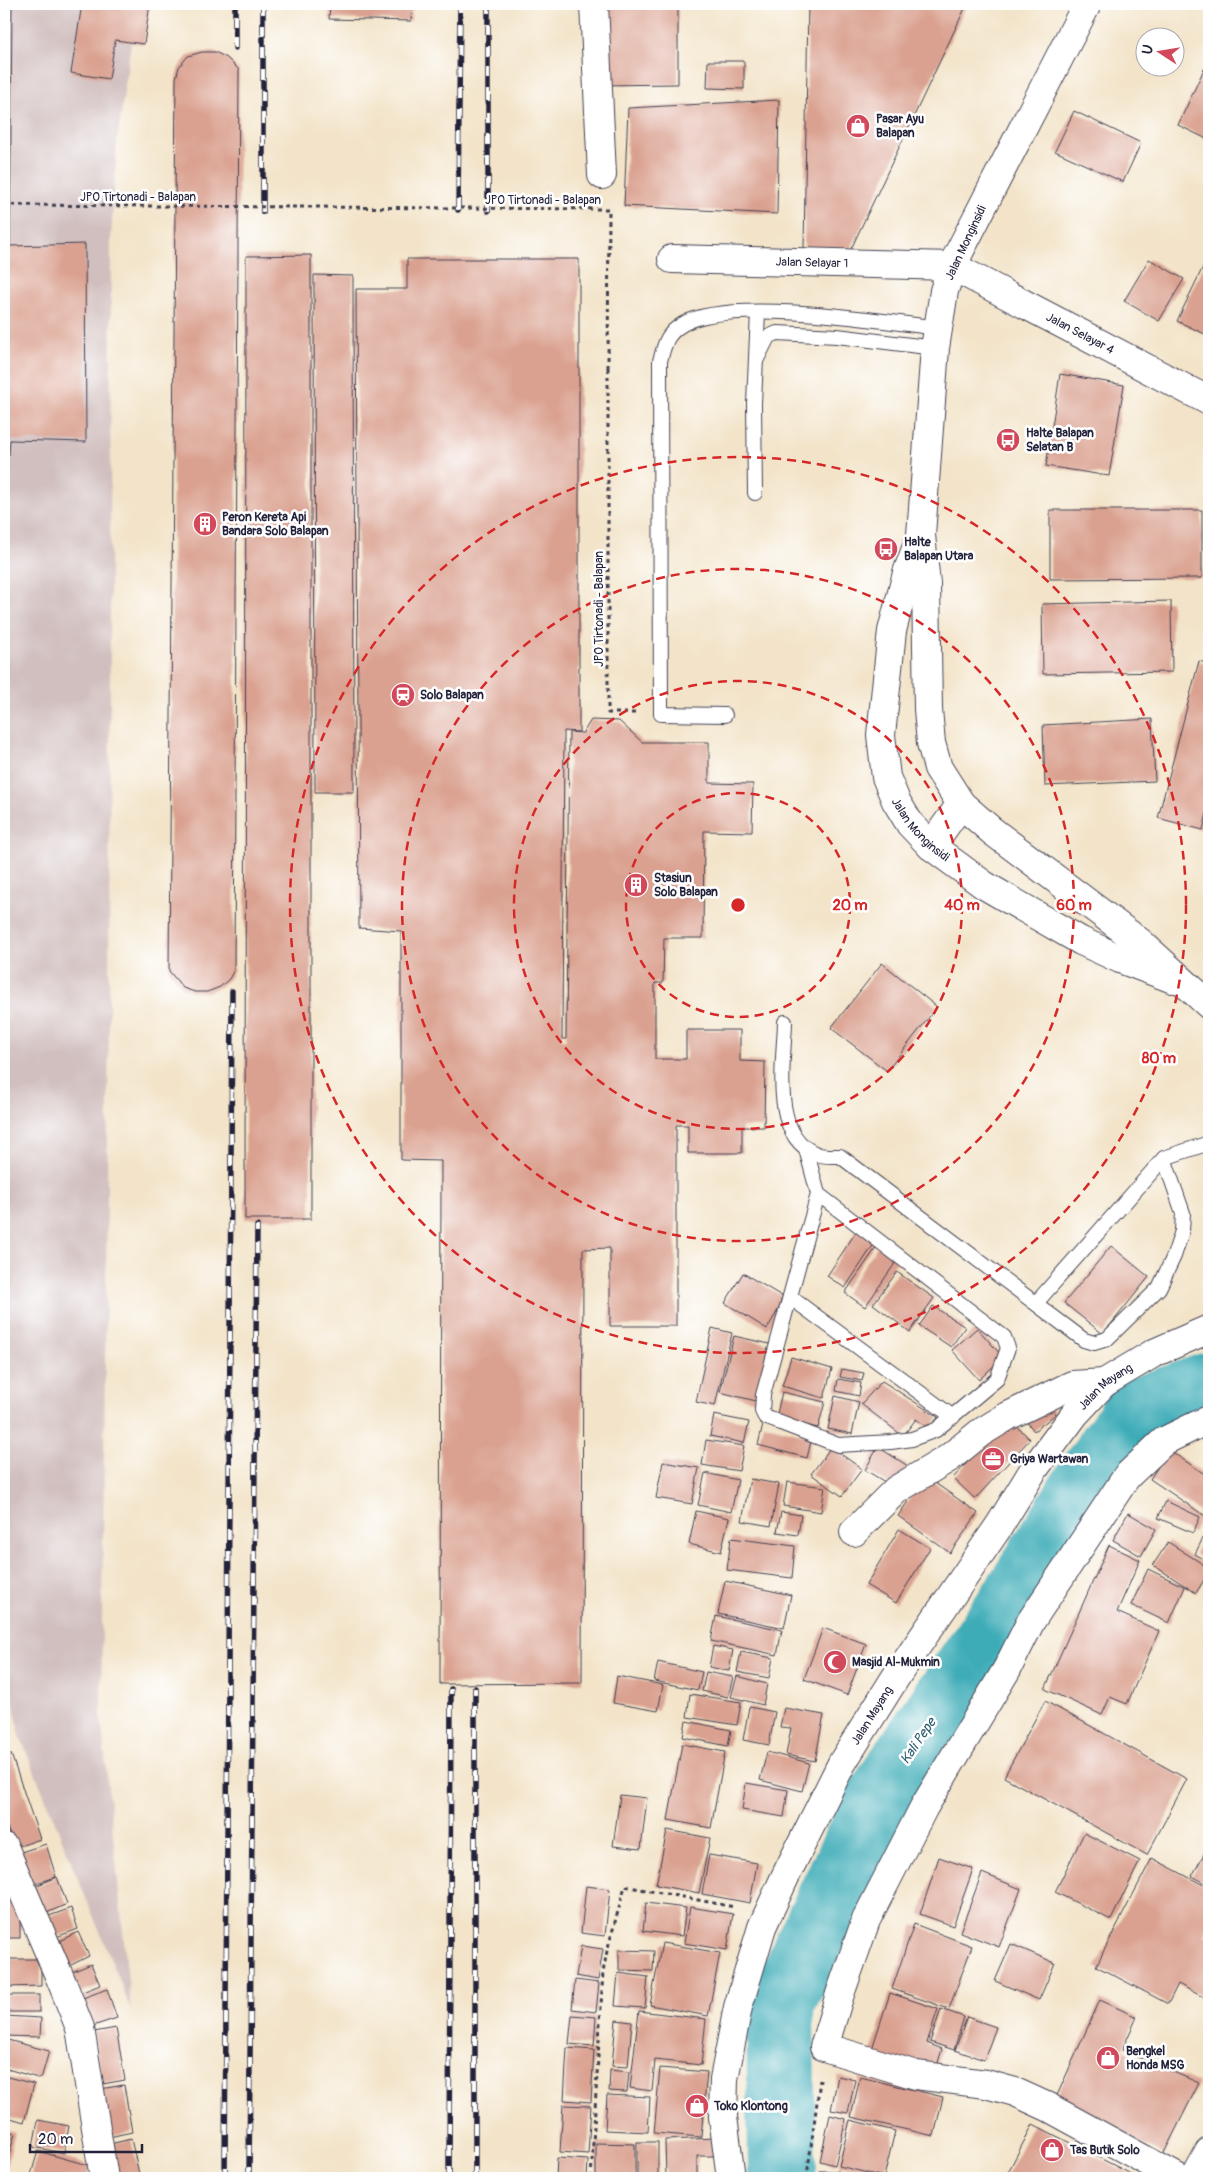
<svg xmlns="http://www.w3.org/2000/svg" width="1213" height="2182" viewBox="0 0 1213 2182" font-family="Pangolin,sans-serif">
  <rect width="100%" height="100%" fill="#fff"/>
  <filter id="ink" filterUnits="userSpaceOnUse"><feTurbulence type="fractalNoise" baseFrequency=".02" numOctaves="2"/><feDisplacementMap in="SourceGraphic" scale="10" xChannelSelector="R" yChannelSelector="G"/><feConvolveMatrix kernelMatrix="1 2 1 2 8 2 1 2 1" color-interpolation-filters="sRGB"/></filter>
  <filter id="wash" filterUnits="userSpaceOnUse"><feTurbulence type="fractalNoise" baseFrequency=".0096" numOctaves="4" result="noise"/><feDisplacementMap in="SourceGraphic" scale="20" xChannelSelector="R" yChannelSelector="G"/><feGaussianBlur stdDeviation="1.12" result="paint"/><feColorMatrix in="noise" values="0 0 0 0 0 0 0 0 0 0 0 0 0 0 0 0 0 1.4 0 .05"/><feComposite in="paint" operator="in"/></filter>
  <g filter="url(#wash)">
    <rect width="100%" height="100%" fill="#f3e4c9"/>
    <path fill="#d1bfbf" d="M4,4H150L144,44L131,43L117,142L111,239L109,1017L101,1718L131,2009L20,1736L4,1657Z"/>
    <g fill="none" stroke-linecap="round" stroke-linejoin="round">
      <path stroke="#3cacb7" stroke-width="68" d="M782,2178L780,2005L874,1807L1016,1597L1094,1472L1137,1411L1209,1386"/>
    </g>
    <g id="blocks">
      <g fill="#daa190">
        <path d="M4,4H12L10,246L85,244L86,442L10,440L9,455H4Z"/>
        <path d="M82,4H150L144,44L115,40L109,79L71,73Z"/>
        <path d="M330,4H412L411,21L329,19Z"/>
        <path d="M600,4H678V84L601,85Z"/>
        <path d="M808,4H967L850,251L804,248Z"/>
        <path d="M202,52H215L227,58L239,70L234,970L229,979L220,987L207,992H195L183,988L169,971L176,78L179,67L188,56Z"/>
        <path d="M708,61H744V89L707,88Z"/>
        <path d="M1204,69L1209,71V140L1178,125Z"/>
        <path d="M779,100L777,214L624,206L628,108Z"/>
        <path d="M1074,111L1141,143L1123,182L1055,151Z"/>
        <path d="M311,255V1219H245L246,256Z"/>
        <path d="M407,259H579V732L564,731L562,1039H566L569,732L583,733L591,720L619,721L642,742H709V783L753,784L752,832L704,831L703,938H664L663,983H655V1059H686V1030H740V1061L765,1062L764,1127H742V1153H688V1125H676V1326H610V1248L583,1249L582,1683L440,1684L441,1161L401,1160V931L359,928L356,289H407Z"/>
        <path d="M1149,259L1184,279L1159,321L1124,301Z"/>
        <path d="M1203,267L1209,270V336L1177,321Z"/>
        <path d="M314,275L353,276L354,792H315Z"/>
        <path d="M1060,374L1124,385L1109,476L1046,466Z"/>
        <path d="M1050,510H1202V578L1050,579Z"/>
        <path d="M1171,601L1172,672L1043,674L1042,604Z"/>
        <path d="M1199,661L1209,664V805L1203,830L1158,818Z"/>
        <path d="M1152,719L1155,781L1045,786L1043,725Z"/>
        <path d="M882,963L937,1007L887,1071L831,1028Z"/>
        <path d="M858,1229L876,1241L845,1288L827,1276Z"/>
        <path d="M878,1245L898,1259L865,1307L845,1293Z"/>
        <path d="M1111,1246L1149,1277L1103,1334L1064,1303Z"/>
        <path d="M897,1272L934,1298L910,1332L873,1304Z"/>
        <path d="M743,1273L785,1298L767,1329L725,1303Z"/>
        <path d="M933,1306L965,1327L951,1347L919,1326Z"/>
        <path d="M712,1328L732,1333L715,1406L696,1402Z"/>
        <path d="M977,1328L1003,1357L979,1380L952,1350Z"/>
        <path d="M734,1336L774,1345L760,1402L720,1392Z"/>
        <path d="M791,1357L832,1369L824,1398L782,1386Z"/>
        <path d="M842,1369L864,1373L862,1381L840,1377Z"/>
        <path d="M838,1379L861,1383L859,1396L836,1391Z"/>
        <path d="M882,1381L938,1417L931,1430L916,1419L903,1436L861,1404Z"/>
        <path d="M782,1392L825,1402L818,1428L776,1418Z"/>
        <path d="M835,1396L859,1402L852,1434L828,1429Z"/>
        <path d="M1045,1400L1056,1414L1034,1431L1023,1417Z"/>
        <path d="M714,1415L749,1422L744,1443L710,1436Z"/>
        <path d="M1008,1418L1030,1439L975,1499L953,1478Z"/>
        <path d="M763,1424L812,1437L807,1458L758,1445Z"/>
        <path d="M706,1440L744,1446L739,1471L702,1465Z"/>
        <path d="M831,1447L862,1469L842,1496L811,1474Z"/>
        <path d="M878,1447L908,1466L895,1488L865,1470Z"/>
        <path d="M1169,1450L1209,1477L1208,1518L1150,1479Z"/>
        <path d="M663,1462L699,1468L692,1504L656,1498Z"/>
        <path d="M705,1473L738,1480L731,1512L698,1505Z"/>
        <path d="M925,1476L978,1513L950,1553L898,1516Z"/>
        <path d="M750,1479L779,1484L771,1526L742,1521Z"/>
        <path d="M787,1482L825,1487L821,1512L783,1506Z"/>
        <path d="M1166,1501L1200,1517L1193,1533L1158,1518Z"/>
        <path d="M696,1511L729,1518L721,1552L689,1544Z"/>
        <path d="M781,1512L801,1515L798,1535L777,1532Z"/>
        <path d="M1128,1513L1156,1529L1141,1556L1113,1540Z"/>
        <path d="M1209,1526V1562L1195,1554Z"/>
        <path d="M899,1529L930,1548L896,1603L866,1585Z"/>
        <path d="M731,1538L795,1546L792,1578L727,1570Z"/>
        <path d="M1168,1542L1209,1568V1572L1196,1593L1153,1565Z"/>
        <path d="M1109,1545L1140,1560L1117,1612L1159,1631L1127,1704L1110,1697L1102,1715L1045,1689Z"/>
        <path d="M1148,1569L1185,1587L1169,1623L1131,1605Z"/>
        <path d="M725,1581L791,1595L784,1628L718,1614Z"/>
        <path d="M716,1616L782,1630L777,1655L711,1641Z"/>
        <path d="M823,1628L866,1644L847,1695L804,1679Z"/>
        <path d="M713,1646L733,1650L729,1671L709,1667Z"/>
        <path d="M741,1652L773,1658L769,1678L737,1672Z"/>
        <path d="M658,1662L702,1672L698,1690L654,1681Z"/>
        <path d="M706,1672L733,1677L728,1697L702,1691Z"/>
        <path d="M617,1676L663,1685L658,1711L613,1703Z"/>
        <path d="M737,1676L767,1684L763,1705L731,1697Z"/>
        <path d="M690,1694L741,1702L737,1725L687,1717Z"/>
        <path d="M1045,1701L1187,1779L1147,1855L1004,1777Z"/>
        <path d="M749,1707L775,1712L769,1745L743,1740Z"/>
        <path d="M784,1708L824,1715L815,1761L786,1755L791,1728L780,1727Z"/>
        <path d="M686,1721L731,1730L728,1746L683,1737Z"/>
        <path d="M682,1744L725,1752L711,1828L668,1820Z"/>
        <path d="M767,1752L809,1763L802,1791L760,1780Z"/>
        <path d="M11,1754L40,1839L14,1848L4,1818V1756Z"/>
        <path d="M746,1783L788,1790L784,1817L742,1810Z"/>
        <path d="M620,1795L647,1798L641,1849L613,1846Z"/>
        <path d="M667,1830L710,1838L699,1893L656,1885Z"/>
        <path d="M1084,1833L1140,1861L1111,1920L1055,1892Z"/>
        <path d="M46,1844L56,1877L28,1886L18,1853Z"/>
        <path d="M1209,1845V1885L1192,1876Z"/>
        <path d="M709,1855L757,1863L750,1903L702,1894Z"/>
        <path d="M939,1857L973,1869L953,1926L920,1914Z"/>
        <path d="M1152,1858L1209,1888V1924L1204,1935L1209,1938V1990L1205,1998L1178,1984L1168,2004L1096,1966Z"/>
        <path d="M982,1873L1021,1889L999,1947L960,1932Z"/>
        <path d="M57,1877L67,1904L42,1915L31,1888Z"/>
        <path d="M586,1886L610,1889L605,1936L581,1933Z"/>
        <rect x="4" y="1891" width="16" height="47"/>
        <path d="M646,1903L686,1908L682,1936L643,1931Z"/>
        <path d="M690,1907L733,1914L727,1950L684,1943Z"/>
        <path d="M71,1908L78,1929L48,1940L41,1919Z"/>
        <path d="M914,1924L972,1946L949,2009L892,1989Z"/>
        <path d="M78,1932L89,1956L67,1967L55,1943Z"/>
        <path d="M662,1943L720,1953L708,2016L650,2005Z"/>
        <path d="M1011,1944L1055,1963L1039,2000L995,1981Z"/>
        <path d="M581,1946L603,1949L598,1980L576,1976Z"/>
        <path d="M619,1950L654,1951L653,1971L619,1970Z"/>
        <path d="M6,1959H41V1986L7,1987Z"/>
        <path d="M91,1964L100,1985L80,1993L72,1972Z"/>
        <path d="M618,1973L648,1977L645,2008L615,2006Z"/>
        <path d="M575,1980L599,1983L596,2012L572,2009Z"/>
        <path d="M107,1989L117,2018L93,2026L83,1998Z"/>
        <path d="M890,1993L938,2009L927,2043L942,2049L934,2076L870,2055Z"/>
        <rect x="4" y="1995" width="35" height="17"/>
        <path d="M1100,2000L1137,2017L1122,2050L1199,2083L1163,2155L1055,2100Z"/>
        <path d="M941,2009L964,2017L954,2050L930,2042Z"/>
        <path d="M639,2011L706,2019L701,2065L655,2060L652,2091L630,2088Z"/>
        <path d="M572,2015L596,2017L594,2046L569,2044Z"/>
        <path d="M4,2016L41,2018L40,2037L4,2036Z"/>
        <path d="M967,2017L996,2027L984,2060L955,2050Z"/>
        <path d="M616,2020L632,2022L628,2067L612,2066Z"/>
        <path d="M116,2028L125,2080L103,2084L94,2032Z"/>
        <path d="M4,2039L49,2051L41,2079L4,2068Z"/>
        <path d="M567,2048L594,2050L591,2102L564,2100Z"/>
        <path d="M660,2068L707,2072L701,2137L654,2133Z"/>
        <path d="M610,2070L629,2072L627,2092L609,2091Z"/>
        <path d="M4,2076L34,2084L24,2122L4,2116Z"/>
        <path d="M838,2076L855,2080L848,2113L831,2110Z"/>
        <path d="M860,2077L943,2097L934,2136L851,2117Z"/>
        <path d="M124,2085L132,2132L109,2137L100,2089Z"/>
        <path d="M607,2095L650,2097L648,2132L605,2130Z"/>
        <path d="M563,2105L591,2106L588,2154L560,2152Z"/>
        <path d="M830,2115L846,2119L835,2165L820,2161Z"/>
        <path d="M38,2120L69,2126L64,2153L33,2147Z"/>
        <path d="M850,2120L895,2131L884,2177L839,2166Z"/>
        <path d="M1033,2124L1135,2176L1134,2178H1005Z"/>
        <path d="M4,2130L15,2133L4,2174Z"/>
        <path d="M717,2138L718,2156H697V2178H666L665,2140Z"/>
        <path d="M131,2139L140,2178H118L110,2144Z"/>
        <rect x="637" y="2142" width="21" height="36"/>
        <path d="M596,2143L635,2144V2178H596Z"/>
        <path d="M38,2151L91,2166L87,2178H30Z"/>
        <path d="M557,2158L588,2160L587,2178H556Z"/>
        <rect x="819" y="2171" width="19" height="7"/>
      </g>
    </g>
  </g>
  <g filter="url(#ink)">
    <use href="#blocks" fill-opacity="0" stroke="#413f50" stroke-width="1"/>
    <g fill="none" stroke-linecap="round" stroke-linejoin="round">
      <g stroke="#413f50" stroke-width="16">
        <g id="service">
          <path d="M756,361L768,337L777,333L837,336L935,348"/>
          <path d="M755,493L754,403L758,312"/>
          <path d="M725,715L661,714L660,361C665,343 666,334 683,324C727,297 884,321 938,328"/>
          <path d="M785,1022C784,1062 770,1137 817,1154C824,1157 833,1156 840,1156L1084,1340L1094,1343L1107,1339L1159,1288L1174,1256L1182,1231L1183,1213L1164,1158"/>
          <path d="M806,1149L818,1194L763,1395L762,1411L765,1417L838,1445L891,1442L912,1439L936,1430L997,1379L1008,1348L1004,1337L818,1194"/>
          <path d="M790,1297L953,1417"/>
          <path d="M1036,1303L1164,1158L1209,1143"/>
        </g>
      </g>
      <g stroke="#413f50" stroke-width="30">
        <g id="minor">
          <path d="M594,4L602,175"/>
          <path id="s1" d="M672,259L952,266L1209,401"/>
          <path d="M854,1532L896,1490L949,1458L980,1433L1008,1416L1072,1385L1104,1383"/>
          <path d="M4,1847L63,1985L80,2028L104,2178"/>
          <path id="s2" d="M731,2178L723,2117L724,2079L738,2007L762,1927L785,1877L842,1763L899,1672L999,1526L1034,1469L1075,1414L1104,1383L1154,1353L1209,1329"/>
          <path d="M1178,2178L1048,2107L1015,2092L986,2084L916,2075L824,2047L840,1994L866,1920L924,1807L1007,1669L1031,1621L1127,1476L1164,1441L1199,1424L1209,1420"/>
        </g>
      </g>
      <g stroke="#413f50" stroke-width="30">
        <g id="secondary">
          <path d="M1087,4L952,266L944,291L935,348L921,535L926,584L928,709L931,743L938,768L961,804L992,831L1141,943L1209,1005"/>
          <path id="s3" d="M919,541L907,573L892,631L881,735L886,777L896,801L910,824L931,846L984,885L1081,941L1120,959L1173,979"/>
          <path d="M931,846L961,804"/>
          <path d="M1195,2178L1209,2152"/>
        </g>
      </g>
      <g stroke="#413f50" stroke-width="3" stroke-dasharray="4 4" stroke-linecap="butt">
        <path d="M608,368V713H635"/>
        <path d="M591,2178L603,1972L607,1951L625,1886L735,1907"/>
        <path d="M809,2178L808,2169L820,2080"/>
      </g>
      <use href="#service" stroke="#fff" stroke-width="14"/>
      <use href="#minor" stroke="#fff" stroke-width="28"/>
      <use href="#secondary" stroke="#fff" stroke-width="28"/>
      <g stroke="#22223b" stroke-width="5.5">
        <g id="rail">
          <path d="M235,48V4"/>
          <path d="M458,210L460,4"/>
          <path d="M488,211V4"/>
          <path d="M263,212V4"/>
          <path d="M225,2178L232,991"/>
          <path d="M249,2178L257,1226"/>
          <path d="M449,2178L451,1689"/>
          <path d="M475,2178V1688"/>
        </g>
      </g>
      <use href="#rail" stroke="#fff" stroke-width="4" stroke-dasharray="11" stroke-linecap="butt"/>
      <path stroke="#413f50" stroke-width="3" stroke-dasharray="4 4" stroke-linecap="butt" d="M4,205L609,209L608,368"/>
    </g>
  </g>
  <g fill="none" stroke="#d62828" stroke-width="2.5" stroke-dasharray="9 6">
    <circle cx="738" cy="905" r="112"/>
    <circle cx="738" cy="905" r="224"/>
    <circle cx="738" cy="905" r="336"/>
    <circle cx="738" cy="905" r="448"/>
  </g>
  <defs>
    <g id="shop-disc" transform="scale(1.25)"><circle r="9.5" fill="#d1495b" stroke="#fff"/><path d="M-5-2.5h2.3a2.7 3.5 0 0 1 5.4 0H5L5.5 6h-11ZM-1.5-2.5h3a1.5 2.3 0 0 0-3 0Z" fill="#fff"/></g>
    <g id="bus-disc" transform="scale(1.25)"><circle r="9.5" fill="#d1495b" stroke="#fff"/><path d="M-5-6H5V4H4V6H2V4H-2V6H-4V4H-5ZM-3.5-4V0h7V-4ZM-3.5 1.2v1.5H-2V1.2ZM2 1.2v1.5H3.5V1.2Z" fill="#fff"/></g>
    <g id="building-disc" transform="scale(1.25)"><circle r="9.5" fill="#d1495b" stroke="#fff"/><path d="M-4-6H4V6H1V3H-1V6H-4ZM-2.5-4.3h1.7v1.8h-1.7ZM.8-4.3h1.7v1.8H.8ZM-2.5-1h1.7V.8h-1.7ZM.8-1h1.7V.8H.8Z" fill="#fff"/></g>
    <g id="station-disc" transform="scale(1.25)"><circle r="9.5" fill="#d1495b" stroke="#fff"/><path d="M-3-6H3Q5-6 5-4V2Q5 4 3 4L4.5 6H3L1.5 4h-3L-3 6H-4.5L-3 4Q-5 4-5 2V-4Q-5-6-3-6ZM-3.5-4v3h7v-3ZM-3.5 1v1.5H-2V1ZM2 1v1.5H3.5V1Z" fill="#fff"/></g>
    <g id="office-disc" transform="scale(1.25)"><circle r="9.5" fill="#d1495b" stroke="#fff"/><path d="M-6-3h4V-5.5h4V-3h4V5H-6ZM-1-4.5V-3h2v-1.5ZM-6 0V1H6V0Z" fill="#fff"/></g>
    <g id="mosque-disc" transform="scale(1.25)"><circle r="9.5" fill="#d1495b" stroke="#fff"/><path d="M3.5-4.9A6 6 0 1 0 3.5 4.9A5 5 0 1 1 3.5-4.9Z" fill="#fff"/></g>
  </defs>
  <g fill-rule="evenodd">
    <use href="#shop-disc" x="858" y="126"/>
    <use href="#bus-disc" x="1008" y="440"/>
    <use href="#building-disc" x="205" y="524"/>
    <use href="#bus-disc" x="886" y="549"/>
    <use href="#station-disc" x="403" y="695"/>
    <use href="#building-disc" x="636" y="885"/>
    <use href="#office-disc" x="993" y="1459"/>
    <use href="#mosque-disc" x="835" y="1662"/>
    <use href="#shop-disc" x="1108" y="2058"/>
    <use href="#shop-disc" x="697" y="2106"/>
    <use href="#shop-disc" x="1052" y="2150"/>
  </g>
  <g text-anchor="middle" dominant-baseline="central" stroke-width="5" stroke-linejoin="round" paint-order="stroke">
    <g font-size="12" font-weight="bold" fill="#22223b" stroke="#fff" text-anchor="start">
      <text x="876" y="119">Pasar Ayu<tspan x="876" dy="14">Balapan</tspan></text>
      <text x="1026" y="433">Halte Balapan<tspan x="1026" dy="14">Selatan B</tspan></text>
      <text x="222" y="517">Peron Kereta Api<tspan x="222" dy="14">Bandara Solo Balapan</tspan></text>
      <text x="904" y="542">Halte<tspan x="904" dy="14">Balapan Utara</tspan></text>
      <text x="420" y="695">Solo Balapan</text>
      <text x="654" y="878">Stasiun<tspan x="654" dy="14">Solo Balapan</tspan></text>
      <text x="1010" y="1459">Griya Wartawan</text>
      <text x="852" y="1662">Masjid Al-Mukmin</text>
      <text x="1126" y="2051">Bengkel<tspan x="1126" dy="14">Honda MSG</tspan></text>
      <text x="714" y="2106">Toko Klontong</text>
      <text x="1070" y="2150">Tas Butik Solo</text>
    </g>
    <g font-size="12" fill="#22223b" stroke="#fff">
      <text x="138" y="197">JPO Tirtonadi - Balapan</text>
      <text x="543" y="200">JPO Tirtonadi - Balapan</text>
      <text transform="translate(966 243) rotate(-65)">Jalan Monginsidi</text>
      <text stroke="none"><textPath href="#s1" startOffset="140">Jalan Selayar 1</textPath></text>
      <text stroke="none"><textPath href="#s1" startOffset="425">Jalan Selayar 4</textPath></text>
      <text transform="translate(599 609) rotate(-90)">JPO Tirtonadi - Balapan</text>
      <text stroke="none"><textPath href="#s3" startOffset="305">Jalan Monginsidi</textPath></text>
      <text stroke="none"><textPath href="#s2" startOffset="900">Jalan Mayang</textPath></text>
      <text stroke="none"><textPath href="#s2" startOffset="495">Jalan Mayang</textPath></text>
    </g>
    <g font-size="14" font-style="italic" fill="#2e6073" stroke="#fff">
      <text transform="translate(918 1741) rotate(-56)">Kali Pepe</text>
    </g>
  </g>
  <circle cx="738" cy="905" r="8" fill="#d62828" stroke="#fff" stroke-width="2.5"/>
  <g font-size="15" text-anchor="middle" font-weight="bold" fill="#d62828" stroke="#fff" stroke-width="5" stroke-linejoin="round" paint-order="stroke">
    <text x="850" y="910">20 m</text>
    <text x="962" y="910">40 m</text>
    <text x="1074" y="910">60 m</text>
    <text x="1159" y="1063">80 m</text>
  </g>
  <rect width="1213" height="2182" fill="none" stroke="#fff" stroke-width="20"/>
  <g transform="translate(1160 52) rotate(282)"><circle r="24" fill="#ffffff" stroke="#a7a7b1"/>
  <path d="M0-4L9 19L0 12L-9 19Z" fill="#d1495b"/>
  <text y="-8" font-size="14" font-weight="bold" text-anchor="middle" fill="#22223b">U</text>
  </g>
  <path d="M30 2144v8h112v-8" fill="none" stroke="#22223b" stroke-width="2.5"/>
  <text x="38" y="2144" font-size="15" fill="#22223b" stroke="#ffffff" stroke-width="4" paint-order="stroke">20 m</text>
</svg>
